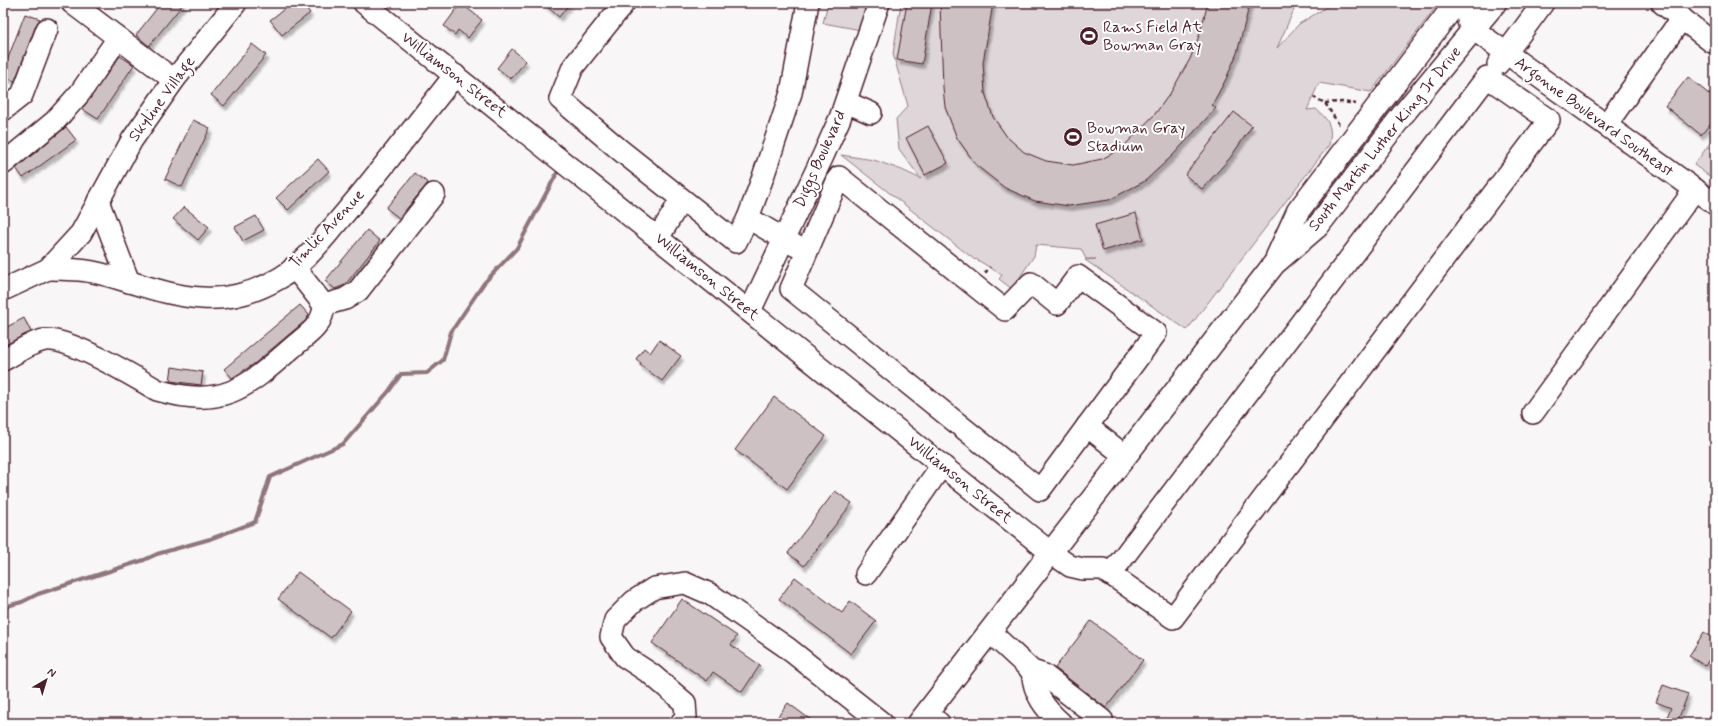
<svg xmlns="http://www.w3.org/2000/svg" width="1718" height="726" viewBox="0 0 1718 726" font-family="Mynerve,sans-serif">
  <defs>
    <filter id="shadow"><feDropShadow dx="2.5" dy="4.5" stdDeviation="1" flood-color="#0004"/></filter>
  </defs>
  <rect width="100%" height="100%" fill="#f8f6f7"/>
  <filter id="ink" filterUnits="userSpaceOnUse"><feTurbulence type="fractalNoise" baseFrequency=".025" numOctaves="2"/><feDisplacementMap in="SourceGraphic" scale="8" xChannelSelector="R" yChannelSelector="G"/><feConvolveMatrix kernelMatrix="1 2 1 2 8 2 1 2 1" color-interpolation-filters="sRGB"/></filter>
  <g filter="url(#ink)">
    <g fill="#ded6d9" stroke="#947a82">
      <path d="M828,3H870L861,30L823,23Z"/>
      <path d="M901,3H1297L1277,48L1299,24L1333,3H1439L1371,92L1319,83L1307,110L1316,109C1329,120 1333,127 1329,145L1187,330L1085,260L1096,259H1086L1081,249L1036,245L1034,256L1012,289L999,279L1002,275L976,259L975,260L841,155L874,160L902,170L921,179L899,149L896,119L908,106L893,54Z"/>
      <path d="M1715,136V180L1694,165Z"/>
    </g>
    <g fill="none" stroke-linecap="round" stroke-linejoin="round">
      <path stroke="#8f747b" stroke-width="4" d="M3,607L22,602L38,594L144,560L157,554L210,539L255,522L270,477L343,444L389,391L401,374L427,373L443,360L451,332L484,283L517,248L557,173"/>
    </g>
    <g fill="#cdc1c4" stroke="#4a1f2b" filter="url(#shadow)">
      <path d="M161,3H184L149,46L136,35Z"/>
      <path d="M292,3H302L310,13L282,35L270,20Z"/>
      <path d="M461,3L482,20L468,38L458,30L455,35L444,26Z"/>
      <path d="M543,3H570L559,17Z"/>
      <path d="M907,3H932L922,64L897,60Z"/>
      <path d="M940,3H993L983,63L985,93L993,117L1007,137L1024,152L1046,161L1073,165L1102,159L1113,153L1125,145L1155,114L1171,92L1190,59L1199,36L1208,3H1250L1237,53L1226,79L1212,105L1216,108L1172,156L1145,181L1109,200L1069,206L1035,201L1005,188L977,166L957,138L945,107L943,87Z"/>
      <path d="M25,14L40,19L36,25L15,81L3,76V71Z"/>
      <path d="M252,44L266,55L224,106L211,95Z"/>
      <path d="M512,49L526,61L511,79L497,68Z"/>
      <path d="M120,56L134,65L98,119L82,109Z"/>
      <path d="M1688,77L1715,99V118L1701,135L1665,106Z"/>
      <path d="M1234,112L1252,126L1230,158L1202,189L1185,175Z"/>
      <path d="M193,120L210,128L182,187L165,179Z"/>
      <path d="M928,126L948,163L925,175L906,138Z"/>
      <path d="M66,127L76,140L23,178L16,168Z"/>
      <path d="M318,159L329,171L288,210L276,198Z"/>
      <path d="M415,173L428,183L399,218L386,208Z"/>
      <path d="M184,207L209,227L198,240L173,219Z"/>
      <path d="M1136,213L1143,239L1103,251L1095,225Z"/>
      <path d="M256,216L264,230L243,241L235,227Z"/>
      <path d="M367,230L380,241L345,285L335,289L325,281Z"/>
      <path d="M300,305L309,315L305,321L254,364L232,378L224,369Z"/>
      <path d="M24,318L31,332L3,346V329Z"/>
      <path d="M659,340L681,356L662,381L640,365L641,363L636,359L644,348L650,353Z"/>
      <path d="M172,367L203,372L201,385L170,381Z"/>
      <path d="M774,397L826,436L787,489L735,450Z"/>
      <path d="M835,491L852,503L804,566L788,553Z"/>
      <path d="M298,572L351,611L331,638L278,599Z"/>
      <path d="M795,577L842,613L850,601L876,621L851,654L779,599Z"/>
      <path d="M682,599L737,636L731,645L760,665L742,692L713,672L707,681L652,643Z"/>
      <path d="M1091,621L1143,660L1106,708L1055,668Z"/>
      <path d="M1704,632L1715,639V650L1705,666L1689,656Z"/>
      <path d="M1663,685L1688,694L1677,723L1666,719L1671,708L1656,702Z"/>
      <path d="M788,703L815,723H773Z"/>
    </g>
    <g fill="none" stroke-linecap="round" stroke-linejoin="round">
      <g stroke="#4a1f2b" stroke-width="24">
        <g id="minor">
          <path d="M72,3L174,80"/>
          <path d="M364,3L1050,552L1070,566L1083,569H1103L1173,618L1549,120L1487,77L1110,575"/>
          <path d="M624,3L573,67L560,99L620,150L736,242L748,218L763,177L791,93L808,3"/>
          <path d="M1662,3L1712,42H1715"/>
          <path d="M1473,29L1715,204"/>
          <path d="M1498,64L1543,3"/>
          <path d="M846,102L871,113"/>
          <path d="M3,110L22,95L47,29"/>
          <path d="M1606,125L1682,18"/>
          <path d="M3,164L55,121L80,93L118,38"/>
          <path d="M839,177L1005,310L1031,283L1057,304L1078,276L1156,333L1040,490L791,289Z"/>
          <path d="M98,201L129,282"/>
          <path d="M748,218L796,246"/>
          <path d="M658,238L681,200"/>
          <path d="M48,269C63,269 78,269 93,272C130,280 165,296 202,298C230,300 256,292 280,278C304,264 322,240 340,219C380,172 417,123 455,75"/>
          <path d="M3,290L48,269L81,233L132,140L174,80L236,3"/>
          <path d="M324,305L345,299L358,291L434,194"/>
          <path d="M750,311L823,156L840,118L879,3"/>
          <path d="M3,360C15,354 31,342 45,340C68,337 135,377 157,390C223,409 245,389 293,347C308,334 323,326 324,305L294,267"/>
          <path d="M1533,413L1695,189"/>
          <path d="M1087,426L1125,456"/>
          <path d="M866,574L942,465"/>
          <path d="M990,632L1032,671L1044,675L1102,720L1101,723"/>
          <path d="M1032,671C1034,694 1044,708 1061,723"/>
          <path d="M926,714L939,723"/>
          <path d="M681,723L686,717L685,703L651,674L625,657L611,637L615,620L634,601L654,588L685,583L710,594L786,647L882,723"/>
        </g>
      </g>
      <g stroke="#4a1f2b" stroke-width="25">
        <g id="major">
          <path d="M1473,29C1465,20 1468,12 1475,3"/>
          <path d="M1277,257L1298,211L1456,3"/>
          <path d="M919,723L1274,264L1318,226L1404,113L1495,3"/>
        </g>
      </g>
      <g stroke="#4a1f2b" stroke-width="2.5" stroke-dasharray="4 3" stroke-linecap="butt">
        <path d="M1313,97L1325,103L1340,126"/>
        <path d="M1325,103L1342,102L1356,104"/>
        <path d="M985,273L990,267"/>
      </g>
      <use href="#minor" stroke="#fff" stroke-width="21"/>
      <use href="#major" stroke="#fff" stroke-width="22"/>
    </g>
  </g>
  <defs>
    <g id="stadium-disc" transform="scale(1)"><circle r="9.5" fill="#4a1f2b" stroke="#fff"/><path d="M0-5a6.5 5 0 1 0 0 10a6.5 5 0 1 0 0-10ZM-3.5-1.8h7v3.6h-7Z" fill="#fff"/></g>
  </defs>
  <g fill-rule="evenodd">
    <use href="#stadium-disc" x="1089" y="36"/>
    <use href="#stadium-disc" x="1073" y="137"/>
  </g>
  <g text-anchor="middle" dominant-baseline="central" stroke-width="4" stroke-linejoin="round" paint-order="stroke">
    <g font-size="16" fill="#4a1f2b" stroke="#fff" text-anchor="start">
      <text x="1103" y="27">Rams Field At<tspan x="1103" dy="18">Bowman Gray</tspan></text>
      <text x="1087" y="128">Bowman Gray<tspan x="1087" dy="18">Stadium</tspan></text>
    </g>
    <g font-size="16" fill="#4a1f2b" stroke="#fff">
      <text transform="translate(454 75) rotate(38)">Williamson Street</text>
      <text transform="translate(162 99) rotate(-54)">Skyline Village</text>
      <text transform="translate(1594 117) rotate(36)">Argonne Boulevard Southeast</text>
      <text transform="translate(1385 139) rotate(-51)">South Martin Luther King Jr Drive</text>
      <text transform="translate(820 159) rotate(-66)">Diggs Boulevard</text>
      <text transform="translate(327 229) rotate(-47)">Timlic Avenue</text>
      <text transform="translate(707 277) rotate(39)">Williamson Street</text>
      <text transform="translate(960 480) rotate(39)">Williamson Street</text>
    </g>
  </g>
  <rect width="1718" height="726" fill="none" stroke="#fff" stroke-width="16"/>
  <rect x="8" y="8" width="1702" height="710" fill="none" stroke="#4a1f2b" stroke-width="1.5" filter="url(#ink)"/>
  <g transform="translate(46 680) rotate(38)" stroke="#ffffff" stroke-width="3" paint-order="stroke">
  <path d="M0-3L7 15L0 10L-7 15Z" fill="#4a1f2b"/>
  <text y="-6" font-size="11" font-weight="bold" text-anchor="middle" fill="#4a1f2b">N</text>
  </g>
</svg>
